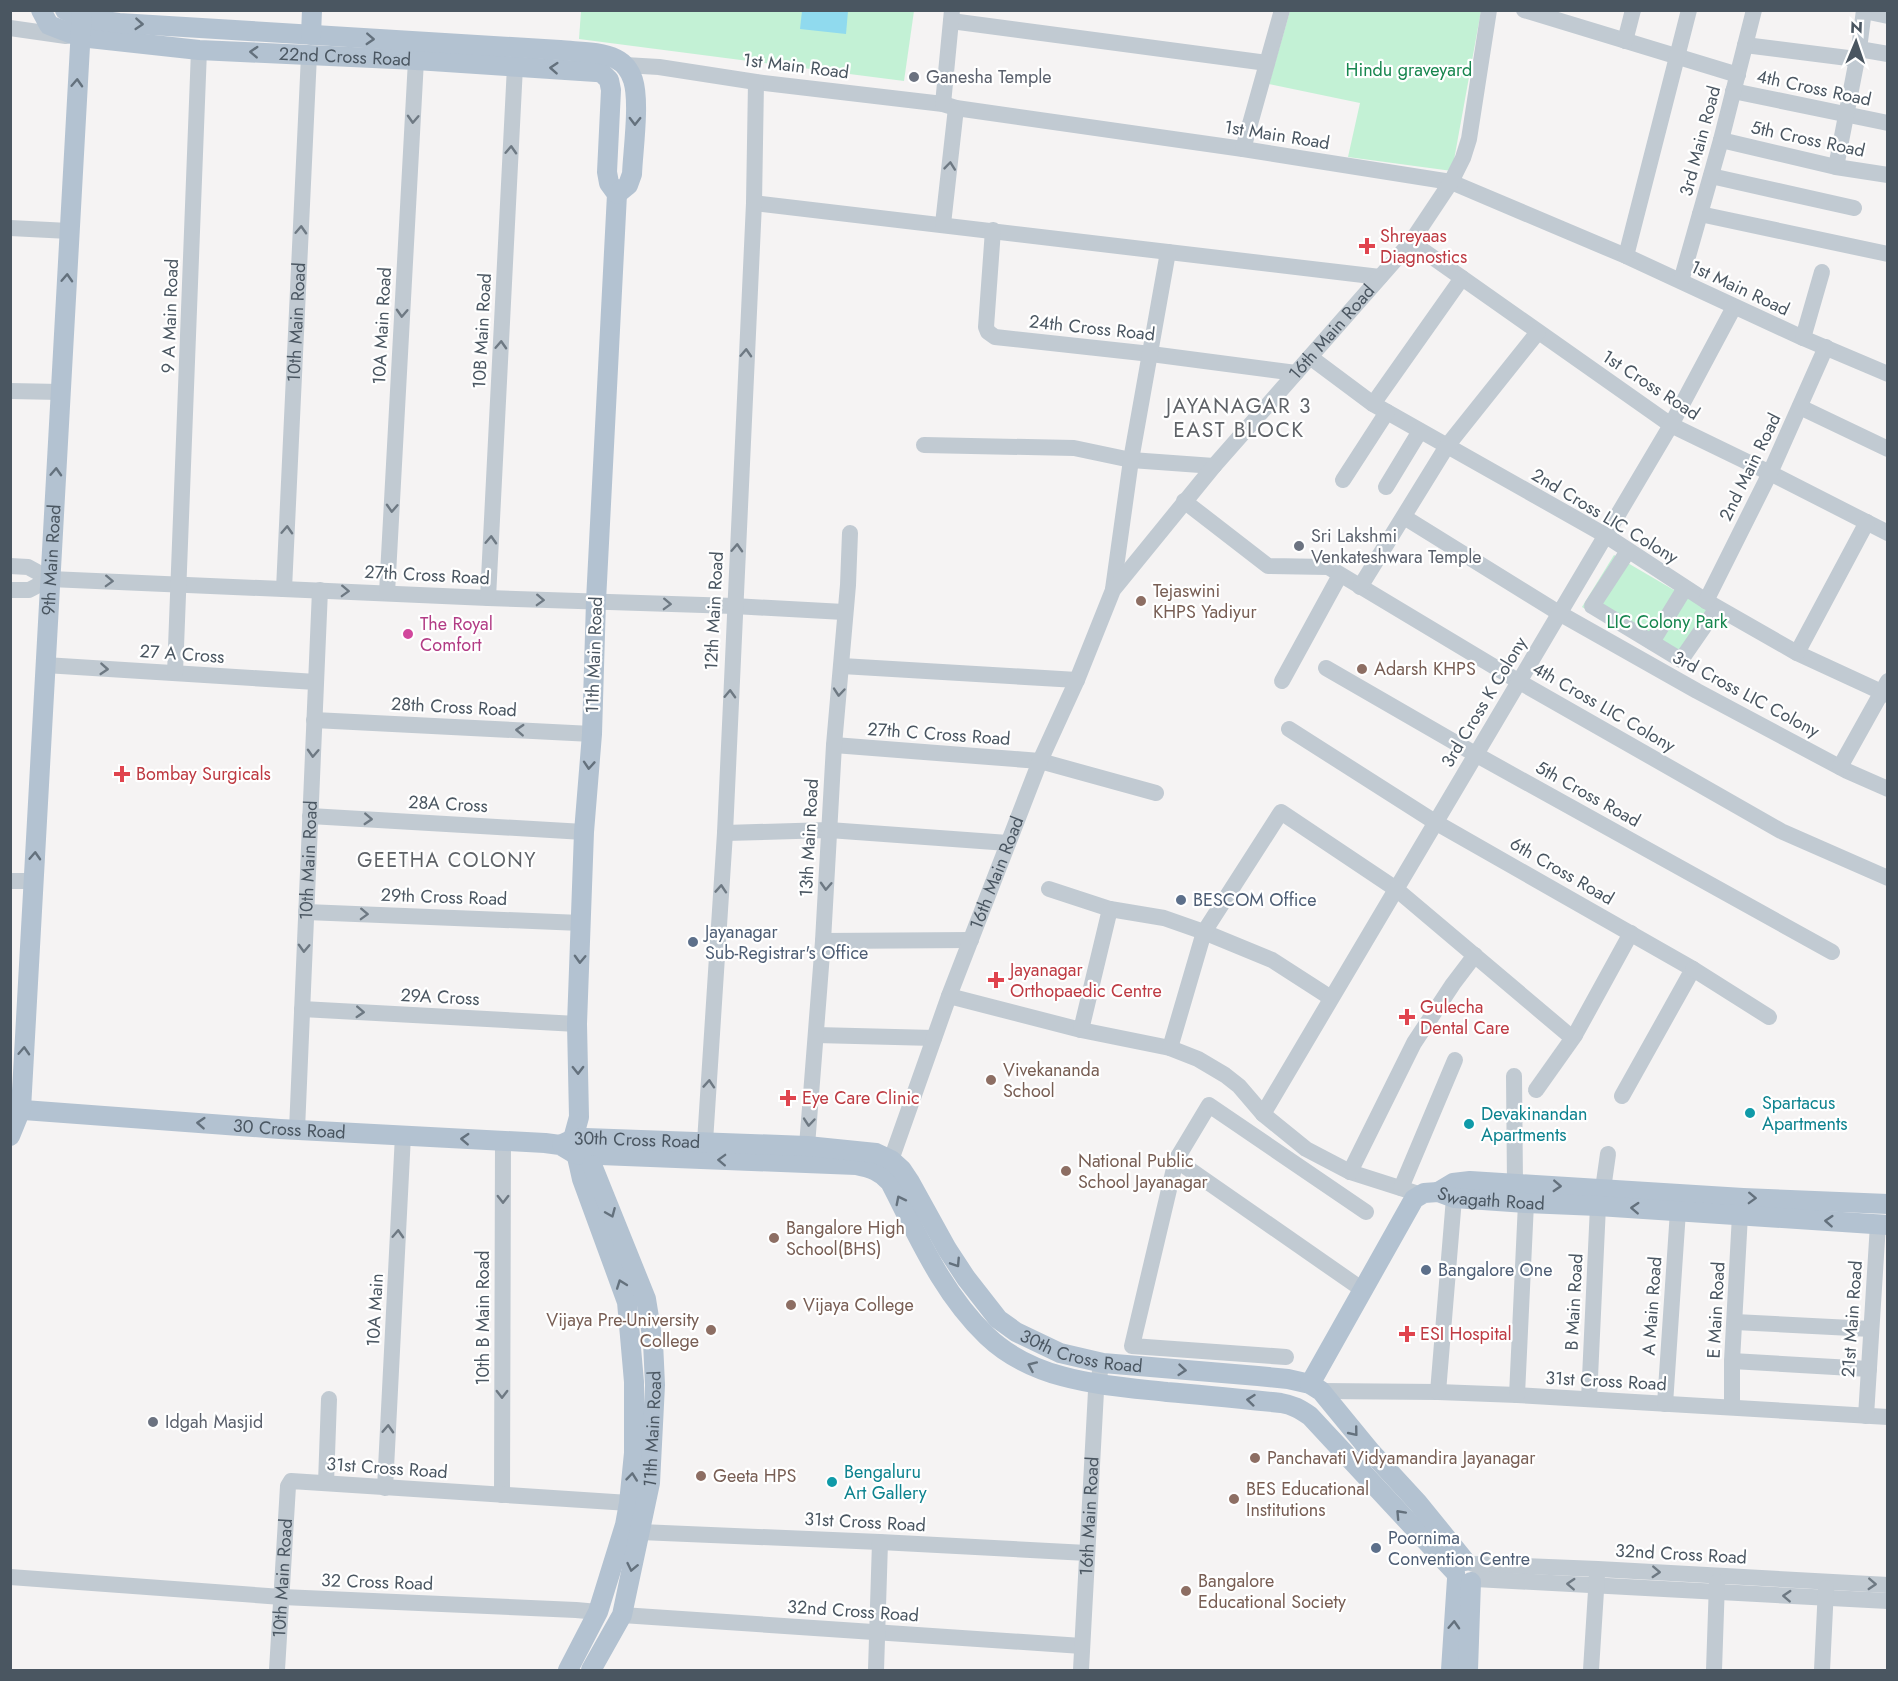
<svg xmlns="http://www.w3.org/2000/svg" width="1898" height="1681" viewBox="0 0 1898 1681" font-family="Jost,sans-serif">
  <rect width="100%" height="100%" fill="#f5f3f3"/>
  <g fill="#c3f1d5">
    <path d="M581,11H914L904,81L579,39Z"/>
    <path d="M1290,11H1481L1452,171L1348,157L1360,103L1269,84Z"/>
    <path d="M1614,555L1715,614L1683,668L1582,607Z"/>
  </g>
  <path fill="#90daee" d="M802,11H848L846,34L800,29Z"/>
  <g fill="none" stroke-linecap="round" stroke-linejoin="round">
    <g stroke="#c1cad2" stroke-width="16">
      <path d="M1524,10L1738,75"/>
      <path d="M1864,11L1888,16"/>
      <path d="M951,21L1267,63"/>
      <path d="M10,28L66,36"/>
      <path d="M1625,41L1633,10"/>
      <path d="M1745,45L1856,59"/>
      <path d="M1859,49L1888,54"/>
      <path d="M625,65L659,67L756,82L943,104L956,108L1243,149L1451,182L1626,256L1803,338L1888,374"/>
      <path d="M1733,91L1888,123"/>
      <path d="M943,104L952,10"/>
      <path d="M1721,140L1836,167L1888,175"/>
      <path d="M1243,149L1282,10"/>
      <path d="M1836,167L1859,49L1864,10"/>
      <path d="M1711,176L1854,208"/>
      <path d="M754,203L1380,277"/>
      <path d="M1700,214L1888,254"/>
      <path d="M943,224L956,108"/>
      <path d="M10,228L69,231"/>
      <path d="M993,230L986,327L988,332L995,337L1151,354L1296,373"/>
      <path d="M1411,242L1671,425L1770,473L1888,533"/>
      <path d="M1626,256L1689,10"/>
      <path d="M1681,281L1721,140L1754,10"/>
      <path d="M1803,338L1822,272"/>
      <path d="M1310,357L1373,404L1605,535L1706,601L1797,653L1888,695"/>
      <path d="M10,391L60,392"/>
      <path d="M1373,404L1462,278"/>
      <path d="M1800,407L1888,449"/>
      <path d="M924,445L1074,448L1131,460L1214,466"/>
      <path d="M1343,480L1387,412"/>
      <path d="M1386,487L1420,431"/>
      <path d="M1184,501L1268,566L1328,567L1518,681L1781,831L1888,878"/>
      <path d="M1404,517L1559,613L1697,691L1847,771L1888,789"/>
      <path d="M1628,551L1592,606L1681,660L1717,608"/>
      <path d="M10,566L28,567L50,579L488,598L734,606L844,612"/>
      <path d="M1360,587L1447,446L1538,332"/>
      <path id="s1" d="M284,589L309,55"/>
      <path d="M1113,589L1131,460L1168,252"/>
      <path d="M10,590H29L50,579"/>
      <path d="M387,593L416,60"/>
      <path d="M488,598L515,66"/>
      <path d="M1706,601L1770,473L1826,347"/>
      <path d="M1652,642L1685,588"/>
      <path d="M1797,653L1867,522"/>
      <path d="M45,665L316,682"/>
      <path d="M842,666L1077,680"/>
      <path d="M1326,668L1475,754L1832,952"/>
      <path d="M175,673L199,50"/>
      <path d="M1282,681L1340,575"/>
      <path d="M314,720L592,734"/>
      <path d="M1289,729L1435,822L1693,969L1622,1096"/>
      <path d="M834,745L1040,761L1156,793"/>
      <path d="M1840,767L1888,681"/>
      <path d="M310,816L584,832"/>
      <path d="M725,833L829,830L1008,843"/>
      <path d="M10,881H34"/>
      <path d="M1049,889L1110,909L1164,918L1204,932L1272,960L1331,998"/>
      <path d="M306,912L581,923"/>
      <path d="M823,941L971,940"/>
      <path d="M1693,969L1769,1017"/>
      <path d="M949,996L1081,1030L1170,1048L1198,1059L1225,1075L1239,1086L1263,1114L1306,1149L1350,1172L1419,1194"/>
      <path d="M302,1009L577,1024"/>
      <path d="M1081,1030L1110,909"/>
      <path d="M816,1035L934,1038"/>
      <path d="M1170,1048L1204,932L1281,812L1396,889L1570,1036L1575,1035L1631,933"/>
      <path d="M1514,1076L1515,1184"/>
      <path d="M1536,1090L1575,1035"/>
      <path d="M1263,1114L1671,425L1734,307"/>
      <path id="s2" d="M297,1130L320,590"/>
      <path d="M705,1142L725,833L754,203L756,82"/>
      <path d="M807,1146L823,941L834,745L848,585L850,533"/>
      <path id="s3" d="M891,1160L949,996L1040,761L1077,680L1113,590L1214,466L1411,242L1451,182L1463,158L1469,139L1489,10"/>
      <path d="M1176,1160L1363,1290"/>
      <path d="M1350,1172L1414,1043L1453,984L1475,955"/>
      <path d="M1401,1188L1455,1060"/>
      <path d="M1603,1189L1608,1154"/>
      <path d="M1735,1322L1871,1329"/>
      <path d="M1286,1357L1132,1346L1176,1160L1209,1105L1366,1212"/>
      <path d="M1732,1361L1869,1369"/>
      <path d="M1321,1391L1438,1392L1517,1395L1888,1417"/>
      <path d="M1438,1392L1454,1198"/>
      <path d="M1517,1395L1526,1203"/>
      <path d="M1589,1399L1598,1206"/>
      <path d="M1665,1404L1678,1211"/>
      <path d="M1732,1407V1361L1740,1215"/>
      <path d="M1866,1416L1878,1224"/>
      <path d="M326,1483L329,1399"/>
      <path d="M385,1488L403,1135"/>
      <path d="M502,1495L503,1140"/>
      <path d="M640,1532L880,1542L1087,1553"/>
      <path d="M1473,1564L1598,1569L1888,1585"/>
      <path d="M10,1577L282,1597L576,1610L598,1612"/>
      <path d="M1475,1579L1888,1601"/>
      <path d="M622,1615L1082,1646"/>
      <path id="s4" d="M277,1670L288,1486L291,1481L629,1503"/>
      <path d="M876,1670L880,1542"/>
      <path id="s5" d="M1081,1670L1096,1391L1100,1372"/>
      <path d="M1591,1670L1597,1575"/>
      <path d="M1714,1670L1717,1582"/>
      <path d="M1822,1670L1826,1588"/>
    </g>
    <g stroke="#b3c2d1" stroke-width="20">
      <path id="s6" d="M41,10L49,25L80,37L199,50L416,60L596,72L602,73L609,80L611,90L607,172L609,183L617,194L596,601L592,734L584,832L577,1024L579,1117L573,1139L582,1179L627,1302L634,1382V1453L629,1503L625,1525L598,1612L568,1670"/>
      <path d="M65,10L81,18L119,23L560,50C578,52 600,51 616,59C624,63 630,71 633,80C640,102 633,150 632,174L628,185L617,194"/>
      <path d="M311,35L312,10"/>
      <path id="s7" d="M10,1109L280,1129L545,1143L560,1145L575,1154L856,1165C871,1168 880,1171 890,1182C918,1236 942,1293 987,1336C1035,1382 1104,1385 1167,1392C1205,1395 1243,1399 1281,1403C1293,1405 1300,1409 1310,1416L1455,1572"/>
      <path id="s8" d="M10,1136L21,1109L82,10"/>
      <path id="s9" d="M562,1144L573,1139L586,1138L807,1146L876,1153L891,1160L902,1170L910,1182L947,1249L966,1278L998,1319L1016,1332L1060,1353L1103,1363L1258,1376L1288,1379L1310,1384L1321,1391L1371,1452L1418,1503L1465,1561"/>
      <path d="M1438,1192L1453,1183L1470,1181L1743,1198L1888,1204"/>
      <path id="s10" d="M1310,1384L1414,1199L1424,1193L1438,1192L1454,1198L1526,1203L1598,1206L1888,1225"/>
      <path id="s11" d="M591,1670L622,1615L650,1483L655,1385L653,1342L646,1299L592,1165"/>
      <path d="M1451,1670L1457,1579"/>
      <path d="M1468,1670L1471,1582"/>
    </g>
  </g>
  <defs><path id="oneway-chevron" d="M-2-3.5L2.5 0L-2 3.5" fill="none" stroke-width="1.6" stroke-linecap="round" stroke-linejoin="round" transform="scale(1.5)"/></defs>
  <g stroke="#64717d">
    <use href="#oneway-chevron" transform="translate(139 24) rotate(4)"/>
    <use href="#oneway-chevron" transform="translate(370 39) rotate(3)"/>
    <use href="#oneway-chevron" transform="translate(254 52) rotate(-177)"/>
    <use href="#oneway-chevron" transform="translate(554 68) rotate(-176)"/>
    <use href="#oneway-chevron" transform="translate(77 83) rotate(-87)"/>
    <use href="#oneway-chevron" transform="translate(635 121) rotate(91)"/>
    <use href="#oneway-chevron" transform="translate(67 278) rotate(-87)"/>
    <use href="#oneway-chevron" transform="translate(56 472) rotate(-87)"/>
    <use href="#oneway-chevron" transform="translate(589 765) rotate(94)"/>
    <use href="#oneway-chevron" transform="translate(35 856) rotate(-87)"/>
    <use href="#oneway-chevron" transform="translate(580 959) rotate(92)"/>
    <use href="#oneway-chevron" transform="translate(24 1051) rotate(-87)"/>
    <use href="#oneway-chevron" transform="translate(578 1070) rotate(89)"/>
    <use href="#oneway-chevron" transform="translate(201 1123) rotate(-176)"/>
    <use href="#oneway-chevron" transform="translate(465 1139) rotate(-177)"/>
    <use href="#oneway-chevron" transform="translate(722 1160) rotate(-178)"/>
    <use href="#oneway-chevron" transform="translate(1557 1186) rotate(3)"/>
    <use href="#oneway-chevron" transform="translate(1752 1198) rotate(2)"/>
    <use href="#oneway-chevron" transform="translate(900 1200) rotate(-117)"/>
    <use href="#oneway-chevron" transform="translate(1635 1208) rotate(-177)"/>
    <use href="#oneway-chevron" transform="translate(611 1213) rotate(67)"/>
    <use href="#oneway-chevron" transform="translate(1829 1221) rotate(-176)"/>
    <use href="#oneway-chevron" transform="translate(956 1263) rotate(57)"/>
    <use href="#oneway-chevron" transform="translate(621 1284) rotate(-110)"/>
    <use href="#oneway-chevron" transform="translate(1032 1366) rotate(-156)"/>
    <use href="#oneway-chevron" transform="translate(1182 1370) rotate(5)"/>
    <use href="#oneway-chevron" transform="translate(1251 1400) rotate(-174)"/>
    <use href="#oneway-chevron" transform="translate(1354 1432) rotate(51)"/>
    <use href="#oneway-chevron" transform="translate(632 1477) rotate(-84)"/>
    <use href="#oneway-chevron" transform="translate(1400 1514) rotate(-133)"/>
    <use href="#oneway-chevron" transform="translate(632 1567) rotate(102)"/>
    <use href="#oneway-chevron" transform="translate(1454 1625) rotate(-87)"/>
  </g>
  <g stroke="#6e7983">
    <use href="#oneway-chevron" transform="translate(413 119) rotate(93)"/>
    <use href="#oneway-chevron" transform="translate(511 150) rotate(-87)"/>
    <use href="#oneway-chevron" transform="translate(950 166) rotate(-84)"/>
    <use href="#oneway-chevron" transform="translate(301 230) rotate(-87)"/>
    <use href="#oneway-chevron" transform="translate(402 313) rotate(93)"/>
    <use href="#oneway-chevron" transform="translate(501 345) rotate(-87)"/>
    <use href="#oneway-chevron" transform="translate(746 353) rotate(-87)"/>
    <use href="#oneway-chevron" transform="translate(392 508) rotate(93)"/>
    <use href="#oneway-chevron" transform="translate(287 530) rotate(-87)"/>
    <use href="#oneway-chevron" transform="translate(491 540) rotate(-87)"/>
    <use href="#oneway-chevron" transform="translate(737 548) rotate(-87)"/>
    <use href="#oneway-chevron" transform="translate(109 581) rotate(2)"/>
    <use href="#oneway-chevron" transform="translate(345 591) rotate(2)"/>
    <use href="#oneway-chevron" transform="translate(540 600) rotate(2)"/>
    <use href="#oneway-chevron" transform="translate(667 604) rotate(2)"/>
    <use href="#oneway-chevron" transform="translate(104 669) rotate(4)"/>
    <use href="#oneway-chevron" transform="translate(839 692) rotate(95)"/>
    <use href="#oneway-chevron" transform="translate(730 694) rotate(-88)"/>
    <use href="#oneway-chevron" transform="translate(520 730) rotate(-177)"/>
    <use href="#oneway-chevron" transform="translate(313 753) rotate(93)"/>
    <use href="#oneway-chevron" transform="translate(368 819) rotate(3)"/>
    <use href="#oneway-chevron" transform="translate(826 886) rotate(93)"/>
    <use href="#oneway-chevron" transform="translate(721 889) rotate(-86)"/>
    <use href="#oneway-chevron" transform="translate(364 914) rotate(2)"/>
    <use href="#oneway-chevron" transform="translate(304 948) rotate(92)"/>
    <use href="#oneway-chevron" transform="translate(360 1012) rotate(3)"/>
    <use href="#oneway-chevron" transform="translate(709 1084) rotate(-86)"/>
    <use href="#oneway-chevron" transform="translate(809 1122) rotate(95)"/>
    <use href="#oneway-chevron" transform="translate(503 1199) rotate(90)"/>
    <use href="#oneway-chevron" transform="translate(398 1234) rotate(-87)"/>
    <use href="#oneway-chevron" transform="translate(502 1394) rotate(90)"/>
    <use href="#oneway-chevron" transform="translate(388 1429) rotate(-87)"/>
    <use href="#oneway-chevron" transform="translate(1656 1572) rotate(3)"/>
    <use href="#oneway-chevron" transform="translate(1571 1584) rotate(-177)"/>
    <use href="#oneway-chevron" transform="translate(1872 1584) rotate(3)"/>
    <use href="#oneway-chevron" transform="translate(1787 1596) rotate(-177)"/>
  </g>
  <g fill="#6b7280" stroke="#fff" stroke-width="2">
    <circle cx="914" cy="77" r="6"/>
    <circle cx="1299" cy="546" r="6"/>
    <circle cx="153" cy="1422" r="6"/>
  </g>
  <g fill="#e0444e" stroke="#fff" stroke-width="2">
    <path d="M1364 237h6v6h6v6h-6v6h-6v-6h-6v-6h6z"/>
    <path d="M119 765h6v6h6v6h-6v6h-6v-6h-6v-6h6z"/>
    <path d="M993 971h6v6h6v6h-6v6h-6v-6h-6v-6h6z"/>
    <path d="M1404 1008h6v6h6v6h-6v6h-6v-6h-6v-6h6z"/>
    <path d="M785 1089h6v6h6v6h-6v6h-6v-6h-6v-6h6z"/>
    <path d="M1404 1325h6v6h6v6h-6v6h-6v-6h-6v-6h6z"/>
  </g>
  <g fill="#8d6e63" stroke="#fff" stroke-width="2">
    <circle cx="1141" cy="601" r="6"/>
    <circle cx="1362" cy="669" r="6"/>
    <circle cx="991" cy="1080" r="6"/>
    <circle cx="1066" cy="1171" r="6"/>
    <circle cx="774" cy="1238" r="6"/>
    <circle cx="791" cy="1305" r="6"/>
    <circle cx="711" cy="1330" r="6"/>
    <circle cx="1255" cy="1458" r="6"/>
    <circle cx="701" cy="1476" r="6"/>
    <circle cx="1234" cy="1499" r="6"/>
    <circle cx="1186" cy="1591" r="6"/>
  </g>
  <circle fill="#d1479c" stroke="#fff" stroke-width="2" cx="408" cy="634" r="6"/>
  <g fill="#5c6f8a" stroke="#fff" stroke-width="2">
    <circle cx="1181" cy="900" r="6"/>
    <circle cx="693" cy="942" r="6"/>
    <circle cx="1426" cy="1270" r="6"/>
    <circle cx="1376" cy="1548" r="6"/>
  </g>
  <g fill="#0f9aa8" stroke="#fff" stroke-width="2">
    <circle cx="1750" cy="1113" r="6"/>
    <circle cx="1469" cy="1124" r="6"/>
    <circle cx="832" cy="1482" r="6"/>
  </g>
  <g text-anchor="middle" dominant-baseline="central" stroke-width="4.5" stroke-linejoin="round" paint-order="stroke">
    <g font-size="18" fill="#4a5661" stroke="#fff">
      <text stroke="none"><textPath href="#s6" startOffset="316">22nd Cross Road</textPath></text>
      <text transform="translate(796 66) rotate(7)">1st Main Road</text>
      <text transform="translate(1814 88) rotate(12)">4th Cross Road</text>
      <text transform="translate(1277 135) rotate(9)">1st Main Road</text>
      <text transform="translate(1808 139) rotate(12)">5th Cross Road</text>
      <text transform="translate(1700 141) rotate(-75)">3rd Main Road</text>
      <text transform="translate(1740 288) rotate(25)">1st Main Road</text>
      <text transform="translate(170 316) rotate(-88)">9 A Main Road</text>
      <text stroke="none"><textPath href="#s1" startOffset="267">10th Main Road</textPath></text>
      <text transform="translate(382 326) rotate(-87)">10A Main Road</text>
      <text transform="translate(1092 328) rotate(6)">24th Cross Road</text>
      <text transform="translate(482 331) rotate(-87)">10B Main Road</text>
      <text stroke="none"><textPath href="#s3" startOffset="950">16th Main Road</textPath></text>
      <text transform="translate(1651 385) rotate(33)">1st Cross Road</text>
      <text transform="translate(1750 467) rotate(-64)">2nd Main Road</text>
      <text transform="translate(1605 516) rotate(31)">2nd Cross LIC Colony</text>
      <text stroke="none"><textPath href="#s8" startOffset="579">9th Main Road</textPath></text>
      <text transform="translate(427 575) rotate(3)">27th Cross Road</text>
      <text transform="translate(714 611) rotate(-87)">12th Main Road</text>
      <text transform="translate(182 654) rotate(4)">27 A Cross</text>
      <text transform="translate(594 655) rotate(-88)">11th Main Road</text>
      <text transform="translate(1746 694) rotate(28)">3rd Cross LIC Colony</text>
      <text transform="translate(1484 702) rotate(-59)">3rd Cross K Colony</text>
      <text transform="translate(454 707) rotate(3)">28th Cross Road</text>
      <text transform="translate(1604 707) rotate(30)">4th Cross LIC Colony</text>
      <text transform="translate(939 734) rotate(4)">27th C Cross Road</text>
      <text transform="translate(1588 794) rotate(29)">5th Cross Road</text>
      <text transform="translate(448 804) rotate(3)">28A Cross</text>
      <text transform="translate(809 838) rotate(-87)">13th Main Road</text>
      <text stroke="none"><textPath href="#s2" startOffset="270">10th Main Road</textPath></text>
      <text transform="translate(1562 871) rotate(30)">6th Cross Road</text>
      <text stroke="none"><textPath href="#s3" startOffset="306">16th Main Road</textPath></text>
      <text transform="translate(444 897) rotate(2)">29th Cross Road</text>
      <text transform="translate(440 997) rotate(3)">29A Cross</text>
      <text stroke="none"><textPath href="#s7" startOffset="280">30 Cross Road</textPath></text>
      <text stroke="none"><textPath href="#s9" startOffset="76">30th Cross Road</textPath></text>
      <text stroke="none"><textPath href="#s10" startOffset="292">Swagath Road</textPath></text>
      <text transform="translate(1574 1302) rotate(-87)">B Main Road</text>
      <text transform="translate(1652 1306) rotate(-86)">A Main Road</text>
      <text transform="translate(375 1310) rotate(-87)">10A Main</text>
      <text transform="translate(1716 1310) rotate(-87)">E Main Road</text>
      <text transform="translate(483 1318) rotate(-90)">10th B Main Road</text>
      <text transform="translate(1852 1319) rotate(-86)">21st Main Road</text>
      <text stroke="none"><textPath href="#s9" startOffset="616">30th Cross Road</textPath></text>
      <text transform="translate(1606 1381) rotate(3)">31st Cross Road</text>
      <text stroke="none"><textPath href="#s11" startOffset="252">11th Main Road</textPath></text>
      <text transform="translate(387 1468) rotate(4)">31st Cross Road</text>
      <text stroke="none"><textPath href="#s5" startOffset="154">16th Main Road</textPath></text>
      <text transform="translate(865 1522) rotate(3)">31st Cross Road</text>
      <text transform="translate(1681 1554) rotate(3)">32nd Cross Road</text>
      <text stroke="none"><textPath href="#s4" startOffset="92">10th Main Road</textPath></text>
      <text transform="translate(377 1582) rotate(2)">32 Cross Road</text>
      <text transform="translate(853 1611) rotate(4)">32nd Cross Road</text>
    </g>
    <g font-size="18" fill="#17864f" stroke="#fff">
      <text x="1409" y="70">Hindu graveyard</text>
      <text x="1667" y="622">LIC Colony Park</text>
    </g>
    <g font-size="18" fill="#5b616d" stroke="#fff" text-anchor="start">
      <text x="926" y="77">Ganesha Temple</text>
      <text x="1311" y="536">Sri Lakshmi<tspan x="1311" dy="21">Venkateshwara Temple</tspan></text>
      <text x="165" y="1422">Idgah Masjid</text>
    </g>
    <g font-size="18" fill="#be3a42" stroke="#fff" text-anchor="start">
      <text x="1380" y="236">Shreyaas<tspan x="1380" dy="21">Diagnostics</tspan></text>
      <text x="136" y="774">Bombay Surgicals</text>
      <text x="1010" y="970">Jayanagar<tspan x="1010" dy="21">Orthopaedic Centre</tspan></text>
      <text x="1420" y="1007">Gulecha<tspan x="1420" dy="21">Dental Care</tspan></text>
      <text x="802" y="1098">Eye Care Clinic</text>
      <text x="1420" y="1334">ESI Hospital</text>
    </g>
    <g font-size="18" fill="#785e54" stroke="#fff" text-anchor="start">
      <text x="1153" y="591">Tejaswini<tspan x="1153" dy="21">KHPS Yadiyur</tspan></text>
      <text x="1374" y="669">Adarsh KHPS</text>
      <text x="1003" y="1070">Vivekananda<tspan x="1003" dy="21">School</tspan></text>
      <text x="1078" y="1161">National Public<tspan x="1078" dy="21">School Jayanagar</tspan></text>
      <text x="786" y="1228">Bangalore High<tspan x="786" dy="21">School(BHS)</tspan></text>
      <text x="803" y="1305">Vijaya College</text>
      <text x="699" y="1320" text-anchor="end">Vijaya Pre-University<tspan x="699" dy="21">College</tspan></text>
      <text x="1267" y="1458">Panchavati Vidyamandira Jayanagar</text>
      <text x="713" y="1476">Geeta HPS</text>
      <text x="1246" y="1489">BES Educational<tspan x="1246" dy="21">Institutions</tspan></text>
      <text x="1198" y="1581">Bangalore<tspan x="1198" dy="21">Educational Society</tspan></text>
    </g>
    <g font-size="18" fill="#b23c85" stroke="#fff" text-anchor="start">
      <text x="420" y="624">The Royal<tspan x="420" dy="21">Comfort</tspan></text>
    </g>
    <g font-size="18" fill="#4e5e75" stroke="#fff" text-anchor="start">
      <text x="1193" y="900">BESCOM Office</text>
      <text x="705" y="932">Jayanagar<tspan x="705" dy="21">Sub-Registrar's Office</tspan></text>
      <text x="1438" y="1270">Bangalore One</text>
      <text x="1388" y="1538">Poornima<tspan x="1388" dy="21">Convention Centre</tspan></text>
    </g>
    <g font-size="18" fill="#0d838f" stroke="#fff" text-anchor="start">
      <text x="1762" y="1103">Spartacus<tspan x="1762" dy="21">Apartments</tspan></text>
      <text x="1481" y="1114">Devakinandan<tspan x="1481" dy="21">Apartments</tspan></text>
      <text x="844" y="1472">Bengaluru<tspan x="844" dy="21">Art Gallery</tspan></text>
    </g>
    <g font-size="20" letter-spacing="1.5" fill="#5f6368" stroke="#fff">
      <text x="447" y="860">GEETHA COLONY</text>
    </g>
    <g font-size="21" letter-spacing="1.5" fill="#5f6368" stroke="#fff">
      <text x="1239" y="406">JAYANAGAR 3<tspan x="1239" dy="24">EAST BLOCK</tspan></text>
    </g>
  </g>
  <rect width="1898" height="1681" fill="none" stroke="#4a5661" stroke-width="24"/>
  <g transform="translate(1856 42) rotate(2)" stroke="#ffffff" stroke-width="4.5" paint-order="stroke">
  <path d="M0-4.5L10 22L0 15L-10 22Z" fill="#4a5661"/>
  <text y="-9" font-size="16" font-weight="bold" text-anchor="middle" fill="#4a5661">N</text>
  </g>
</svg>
